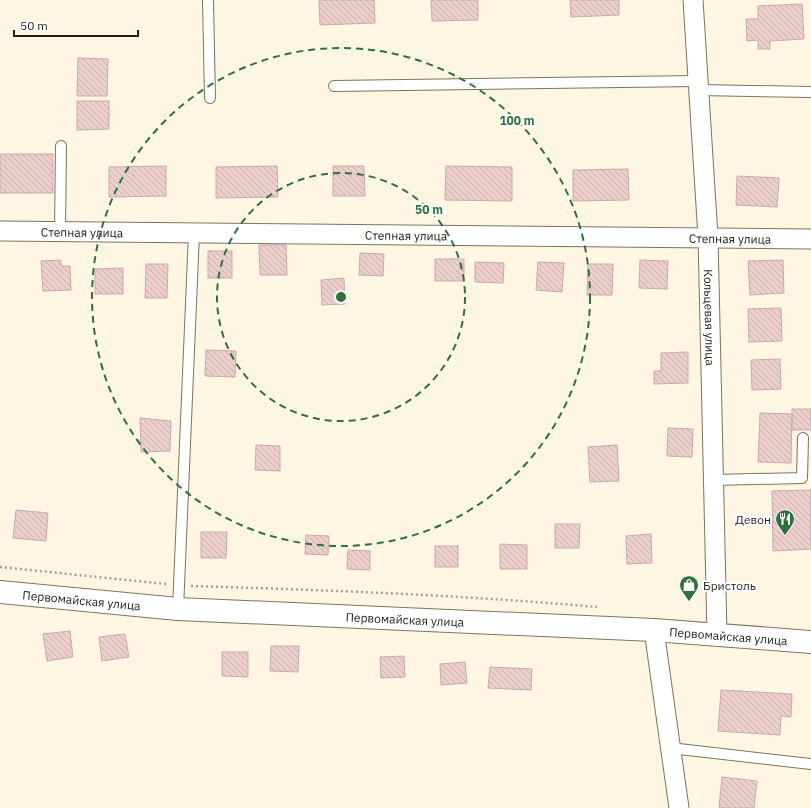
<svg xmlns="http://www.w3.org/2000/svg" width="811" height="808" viewBox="0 0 811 808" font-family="'IBM Plex Sans',sans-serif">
  <defs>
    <pattern id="building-back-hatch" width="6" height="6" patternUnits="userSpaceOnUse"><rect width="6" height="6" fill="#eccecd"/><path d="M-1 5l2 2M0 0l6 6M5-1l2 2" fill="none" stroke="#cab0af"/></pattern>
  </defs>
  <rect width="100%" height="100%" fill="#fef5e2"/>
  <g fill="url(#building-back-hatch)" stroke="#c8abaa">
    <path d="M319,0H374L375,23L320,25Z"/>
    <path d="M431,0H478V20L432,21Z"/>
    <path d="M570,0H619V15L571,17Z"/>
    <path d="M802,4L804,39L770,41V49H758V40L747,41L746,19H758V6Z"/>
    <path d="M78,58L108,59L107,96H77Z"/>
    <path d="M77,101H109V129L77,130Z"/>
    <rect x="0" y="154" width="53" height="39"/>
    <path d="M166,166V196L109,197V167Z"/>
    <path d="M277,166L278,197L216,198V167Z"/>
    <path d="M333,166H364L365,196H333Z"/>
    <path d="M446,166L512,167V201L445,200Z"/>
    <path d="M628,169L629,200L573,201V170Z"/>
    <path d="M737,176L779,178L777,207L736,205Z"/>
    <path d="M259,245H286L287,275H260Z"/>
    <rect x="208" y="251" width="24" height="27"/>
    <path d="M360,253L384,254L383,276L359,275Z"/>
    <rect x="435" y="259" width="29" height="22"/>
    <path d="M61,260V266H70L71,290L43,291L41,261Z"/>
    <path d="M640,260L668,261L667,289L639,288Z"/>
    <path d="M783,260L784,293L750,295L748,261Z"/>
    <path d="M475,262L504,263L503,283L475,282Z"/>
    <path d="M538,262L564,263L562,292L536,290Z"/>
    <path d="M146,264H168L167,298H145Z"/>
    <path d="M588,264H613L612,295H587Z"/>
    <path d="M123,268V294H95V269Z"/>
    <path d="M344,278L345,304L322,305L321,280Z"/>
    <path d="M781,308L782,341L749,342L748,309Z"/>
    <path d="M206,350L236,351L235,377L205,376Z"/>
    <path d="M688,352V383L654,384V371H661V353Z"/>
    <path d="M780,359L781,389L752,390L751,360Z"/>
    <rect x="792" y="409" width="19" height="21"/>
    <path d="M760,413L792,414L791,463L758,462Z"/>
    <path d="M140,418L171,421L170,451L141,452Z"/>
    <path d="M668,428L693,429L692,457L667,456Z"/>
    <path d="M256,445L280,446V471L255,470Z"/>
    <path d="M617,445L619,481L590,482L588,447Z"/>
    <path d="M811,490V549L773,551L772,491Z"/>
    <path d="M16,510L48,513L46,541L13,538Z"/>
    <path d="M555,524H580L579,548H555Z"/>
    <path d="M201,532H227L226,558H201Z"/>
    <path d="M651,534L652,563L627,564L626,536Z"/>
    <path d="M306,535L329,536L328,555L305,554Z"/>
    <path d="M500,544L527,545V569H500Z"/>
    <rect x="435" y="546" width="23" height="21"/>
    <path d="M348,550L370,551V570L347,569Z"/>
    <path d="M70,631L73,657L47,661L43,634Z"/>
    <path d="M125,634L129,657L102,661L99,637Z"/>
    <path d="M271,646H299L298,672L270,671Z"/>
    <path d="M222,652H248V677L222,676Z"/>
    <path d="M404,656L405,677L381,678L380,657Z"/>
    <path d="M465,662L467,683L441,685L440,664Z"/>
    <path d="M490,667L532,669L531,690L488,688Z"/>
    <path d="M721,690L792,694L791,717L781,716L780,735L718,731Z"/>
    <path d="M722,777L757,781L754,808H719Z"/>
  </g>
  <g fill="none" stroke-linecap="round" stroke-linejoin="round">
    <g stroke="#7d745f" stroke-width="12">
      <g id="service">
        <path d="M208,0L210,98"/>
        <path d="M334,86L698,81"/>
        <path d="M699,90L811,92"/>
        <path d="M60,232L61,146"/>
        <path d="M713,480L802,478L803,438"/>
        <path d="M178,609L194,233"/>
        <path d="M670,748L811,764"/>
      </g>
    </g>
    <g stroke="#7d745f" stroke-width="21">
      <g id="minor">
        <path id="s1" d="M693,0L708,237L717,635"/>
        <path id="s2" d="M0,231L811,239"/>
        <path d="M654,630L679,808"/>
      </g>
    </g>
    <g stroke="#7d745f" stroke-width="24">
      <g id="tertiary">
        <path id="s3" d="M0,592L178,609L654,630L811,642"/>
      </g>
    </g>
    <g stroke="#a7a092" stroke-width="2.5" stroke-dasharray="2 3" stroke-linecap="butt">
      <path d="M0,567L166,584"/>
      <path d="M191,586C327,590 462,595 597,607"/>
    </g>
    <use href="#service" stroke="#fff" stroke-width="10"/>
    <use href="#minor" stroke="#fff" stroke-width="19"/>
    <use href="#tertiary" stroke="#fff" stroke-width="22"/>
  </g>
  <g fill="none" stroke="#2d723d" stroke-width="2" stroke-dasharray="7 5">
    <circle cx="341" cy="297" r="124"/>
    <circle cx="341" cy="297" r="249"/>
  </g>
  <defs>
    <g id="restaurant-pin" transform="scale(1)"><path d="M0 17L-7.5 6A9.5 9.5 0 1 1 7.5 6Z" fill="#2d723d" stroke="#fff"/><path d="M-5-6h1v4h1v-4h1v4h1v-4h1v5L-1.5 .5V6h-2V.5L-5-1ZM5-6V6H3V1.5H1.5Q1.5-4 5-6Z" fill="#fff"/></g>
    <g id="shop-pin" transform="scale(1)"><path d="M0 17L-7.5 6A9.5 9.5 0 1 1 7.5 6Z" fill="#2d723d" stroke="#fff"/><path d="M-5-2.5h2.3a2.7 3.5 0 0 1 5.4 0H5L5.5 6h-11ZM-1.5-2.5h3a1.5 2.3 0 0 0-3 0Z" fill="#fff"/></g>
  </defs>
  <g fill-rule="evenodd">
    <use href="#restaurant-pin" x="785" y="519"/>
    <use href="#shop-pin" x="689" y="585"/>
  </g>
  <g text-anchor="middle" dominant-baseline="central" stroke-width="4" stroke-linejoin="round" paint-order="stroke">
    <g font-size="12" fill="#221e16" stroke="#fff">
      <text stroke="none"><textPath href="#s2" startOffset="82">Степная улица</textPath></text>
      <text stroke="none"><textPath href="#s2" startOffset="406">Степная улица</textPath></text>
      <text stroke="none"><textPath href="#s2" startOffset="730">Степная улица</textPath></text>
      <text stroke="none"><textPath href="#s1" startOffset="318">Кольцевая улица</textPath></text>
      <text stroke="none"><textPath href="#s3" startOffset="82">Первомайская улица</textPath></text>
      <text stroke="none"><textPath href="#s3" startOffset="406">Первомайская улица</textPath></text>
      <text stroke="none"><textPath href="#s3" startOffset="730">Первомайская улица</textPath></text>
    </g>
    <g font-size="12" fill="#221e16" stroke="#fff" text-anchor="end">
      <text x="771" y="519">Девон</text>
      <text x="703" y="585" text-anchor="start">Бристоль</text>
    </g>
  </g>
  <circle cx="341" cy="297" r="6" fill="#2d723d" stroke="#fff" stroke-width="2"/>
  <g font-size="12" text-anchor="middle" font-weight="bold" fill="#2d723d" stroke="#fff" stroke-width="4" stroke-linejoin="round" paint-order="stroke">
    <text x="517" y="125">100 m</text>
    <text x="429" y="214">50 m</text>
  </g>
  <path d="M14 30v6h124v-6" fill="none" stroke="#221e16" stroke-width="2"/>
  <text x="20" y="30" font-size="12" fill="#221e16" stroke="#ffffff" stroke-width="3" paint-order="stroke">50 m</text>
</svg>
